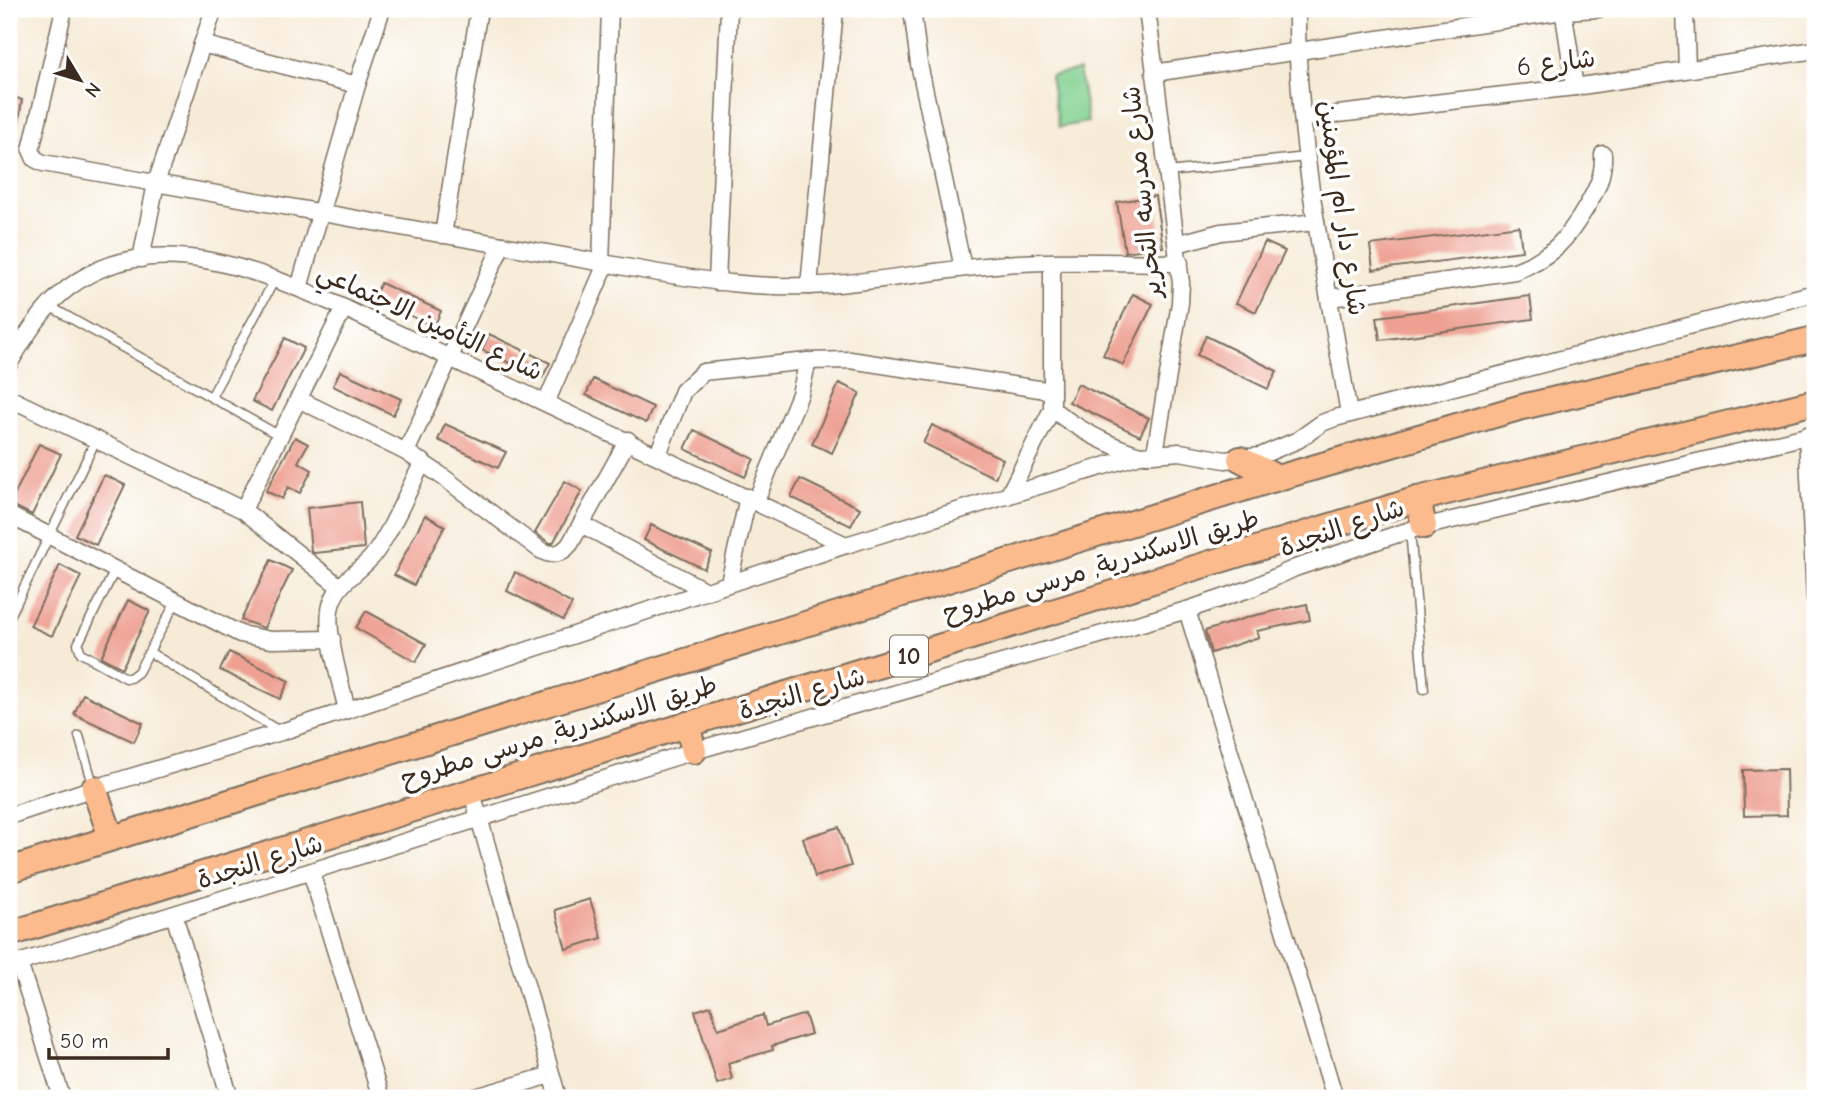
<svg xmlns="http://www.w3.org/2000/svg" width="1824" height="1107" viewBox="0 0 1824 1107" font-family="'Comic Neue','Playpen Sans Arabic',sans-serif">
  <rect width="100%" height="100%" fill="#fff"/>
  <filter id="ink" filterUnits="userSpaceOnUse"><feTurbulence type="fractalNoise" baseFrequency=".0143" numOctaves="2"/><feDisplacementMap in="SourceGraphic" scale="14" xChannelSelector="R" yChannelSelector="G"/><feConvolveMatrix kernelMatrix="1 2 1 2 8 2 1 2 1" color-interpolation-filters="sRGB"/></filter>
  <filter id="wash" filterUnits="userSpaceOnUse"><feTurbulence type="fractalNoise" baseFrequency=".00686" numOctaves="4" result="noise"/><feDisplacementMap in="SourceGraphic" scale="28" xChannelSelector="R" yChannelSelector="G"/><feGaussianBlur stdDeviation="1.57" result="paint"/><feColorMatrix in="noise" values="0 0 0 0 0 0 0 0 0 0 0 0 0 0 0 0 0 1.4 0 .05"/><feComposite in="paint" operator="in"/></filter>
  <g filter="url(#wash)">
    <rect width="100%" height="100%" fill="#f6ebd7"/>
    <path fill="#82d090" stroke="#5e7d57" stroke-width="2" d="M1079,70L1088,122L1059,127L1050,76Z"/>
    <g id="blocks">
      <g fill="#eea193">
        <path d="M9,95L22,100L16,141L9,140Z"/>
        <path d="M1155,196L1163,247L1125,252L1117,202Z"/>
        <path d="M1519,226L1522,251L1373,270L1370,245Z"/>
        <path d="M1265,242L1285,251L1256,312L1236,303Z"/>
        <path d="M381,283L441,311L434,327L373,298Z"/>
        <path d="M1133,294L1153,304L1123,365L1103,355Z"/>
        <path d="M1530,296L1533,319L1380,340L1377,317Z"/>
        <path d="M489,334L550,363L542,378L482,350Z"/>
        <path d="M1206,336L1277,371L1268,389L1197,355Z"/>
        <path d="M285,338L304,348L272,411L252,401Z"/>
        <path d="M340,371L401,399L393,415L333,386Z"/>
        <path d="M593,379L653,407L646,423L586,395Z"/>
        <path d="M839,383L860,393L832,453L812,444Z"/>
        <path d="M1078,384L1149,418L1140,436L1069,402Z"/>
        <path d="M445,424L506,452L498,468L438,440Z"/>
        <path d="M932,425L1003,459L995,478L923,443Z"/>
        <path d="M694,430L754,459L745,477L685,449Z"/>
        <path d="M295,437L308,444L298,462L312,470L300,493L288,487L282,499L266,491Z"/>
        <path d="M39,444L61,454L32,515L10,504Z"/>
        <path d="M104,475L125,485L96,545L75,535Z"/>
        <path d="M800,479L860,508L851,526L791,497Z"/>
        <path d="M565,481L582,491L553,543H550L535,533Z"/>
        <path d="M360,502L364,548L314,553L311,551L307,508Z"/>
        <path d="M425,515L445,526L414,585L394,575Z"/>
        <path d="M651,525L712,553L704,569L644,540Z"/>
        <path d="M271,560L292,570L264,628L241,620Z"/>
        <path d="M60,565L81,576L52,636L30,626Z"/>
        <path d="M515,572L572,604L563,620L507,591Z"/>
        <path d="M128,600L150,611L122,668L101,657Z"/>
        <path d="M1307,604L1310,620L1257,631L1259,637L1211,653L1205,631L1252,616Z"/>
        <path d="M366,611L426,644L416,662L356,628Z"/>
        <path d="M229,652L289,681L280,699L220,670Z"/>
        <path d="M83,694L143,723L134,742L74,714Z"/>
        <path d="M1786,769L1787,815L1744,816L1743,770Z"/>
        <path d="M839,827L851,866L815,877L803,838Z"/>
        <path d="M590,899L602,938L566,949L555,910Z"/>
        <path d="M711,1006L718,1029L763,1015L766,1026L805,1014L811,1034L772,1046L773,1050L728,1063L732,1079L717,1084L695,1011Z"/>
      </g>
    </g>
  </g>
  <g filter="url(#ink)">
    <use href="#blocks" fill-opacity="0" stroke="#7c6e5f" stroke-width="2"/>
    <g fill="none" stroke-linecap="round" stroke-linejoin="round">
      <g stroke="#7c6e5f" stroke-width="11">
        <g id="lane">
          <path d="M1168,172L1306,157"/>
          <path d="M49,306L280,436"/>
          <path d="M211,397L275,279"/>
          <path d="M1410,530L1424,689"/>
          <path d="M115,570L78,644L81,653L126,678H130L138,672L176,602"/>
          <path d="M11,614L96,440"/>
          <path d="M149,652L279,731"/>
          <path d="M79,736L93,784"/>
        </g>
      </g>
      <g stroke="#7c6e5f" stroke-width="19">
        <g id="street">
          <path d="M64,9L31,150L35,159L43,163L659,273C709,281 757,288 808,286C879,283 949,267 1020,263C1073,260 1127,263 1180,263"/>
          <path d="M912,9L919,64L963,268"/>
          <path d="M1147,9L1181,283L1180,303L1155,453"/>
          <path d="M1297,9C1296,145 1327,280 1349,414"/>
          <path d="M1563,9L1575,87"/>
          <path d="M1685,9L1687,69"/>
          <path d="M202,44L357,85"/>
          <path d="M1154,73L1563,11L1598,9"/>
          <path d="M1303,118L1575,87L1815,50"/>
          <path d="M443,235L479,9"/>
          <path d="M1177,244L1221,232L1316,222"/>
          <path d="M141,259L156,183L214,9"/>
          <path d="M601,263L610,9"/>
          <path d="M717,282L729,9"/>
          <path d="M809,286L835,9"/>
          <path d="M299,288L357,85L382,9"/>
          <path d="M1330,298L1515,271C1552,257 1567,240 1587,206C1597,189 1604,175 1603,154"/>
          <path d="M9,364C25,337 43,307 68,288C151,224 261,271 344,308L846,545"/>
          <path d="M9,398L243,510L340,587"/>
          <path d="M298,399L406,452L439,474L539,549C551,557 561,555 570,544L628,440"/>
          <path d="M546,403L606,264"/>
          <path d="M1052,409C1079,430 1107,445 1140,455"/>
          <path d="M1807,435L1815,599"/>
          <path d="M406,452L502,245"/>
          <path d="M658,454L683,391L703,372L808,361L850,360L1052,391"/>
          <path d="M1008,496L1052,409V262"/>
          <path d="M756,501L800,394L808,361"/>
          <path d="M243,510L344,308"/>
          <path d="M9,515L240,634L271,640L332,639"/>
          <path d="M581,524L706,591"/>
          <path d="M729,583L748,497"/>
          <path d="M1187,610L1335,1098"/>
          <path d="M347,710C341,684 326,635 330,610C334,584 356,575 372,557C392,531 407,492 423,462"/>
          <path d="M471,789L558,1098"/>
          <path d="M9,816L94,788L281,732L846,545L1140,455L1180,452L1225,460L1260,456L1298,440L1322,423L1335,418L1815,293"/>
          <path d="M311,872L381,1098"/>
          <path d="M174,915L230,1098"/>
          <path d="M19,963L62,1098"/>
          <path d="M9,966L694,751L1187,610L1252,588L1295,568L1410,530L1815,434"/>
          <path d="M472,1098L551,1075"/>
        </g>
      </g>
      <g stroke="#7c6e5f" stroke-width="28">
        <g id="primary">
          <path d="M1240,459L1278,478"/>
          <path d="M1418,499L1424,526"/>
          <path d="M687,724L694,751"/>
          <path d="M94,788L111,837"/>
          <path d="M9,870L1278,478L1522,407L1815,339"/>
          <path d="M9,934L1418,499L1815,402"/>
        </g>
      </g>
      <use href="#lane" stroke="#fff" stroke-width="8"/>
      <use href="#street" stroke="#fff" stroke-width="16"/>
      <use href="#primary" stroke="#fbbb8d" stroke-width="24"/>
    </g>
  </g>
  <g text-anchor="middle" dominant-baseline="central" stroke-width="7" stroke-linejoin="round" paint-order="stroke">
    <rect fill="#fff" stroke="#766a62" stroke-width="2" x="890" y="635.5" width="38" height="41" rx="5"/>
    <g font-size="24" font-weight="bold" fill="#3b2a1e">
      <text x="909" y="656">10</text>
    </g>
    <g font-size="26" fill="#3b2a1e" stroke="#fff">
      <text transform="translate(1556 63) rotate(-7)">شارع 6</text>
      <text transform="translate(1142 192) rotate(-96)">شارع مدرسه التحرير</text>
      <text transform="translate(1342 208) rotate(82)">شارع دار ام المؤمنين</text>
      <text transform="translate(430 322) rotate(25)">شارع التأمين الاجتماعي</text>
      <text transform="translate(1342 528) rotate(-19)">شارع النجدة</text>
      <text transform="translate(1101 566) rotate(-17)">طريق الاسكندرية, مرسى مطروح</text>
      <text transform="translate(802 694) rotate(-16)">شارع النجدة</text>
      <text transform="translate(559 732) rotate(-17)">طريق الاسكندرية, مرسى مطروح</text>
      <text transform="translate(260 862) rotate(-17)">شارع النجدة</text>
    </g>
  </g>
  <rect width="1824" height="1107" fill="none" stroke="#fff" stroke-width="35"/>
  <g transform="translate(80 80) rotate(128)" stroke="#ffffff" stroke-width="5" paint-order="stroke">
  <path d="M0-5L12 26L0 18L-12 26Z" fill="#3b2a1e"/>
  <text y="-10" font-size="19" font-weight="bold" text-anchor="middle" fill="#3b2a1e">N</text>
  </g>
  <path d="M49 1048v10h119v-10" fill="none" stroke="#3b2a1e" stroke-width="3.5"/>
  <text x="60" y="1048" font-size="21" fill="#3b2a1e" stroke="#ffffff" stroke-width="5" paint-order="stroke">50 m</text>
</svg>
